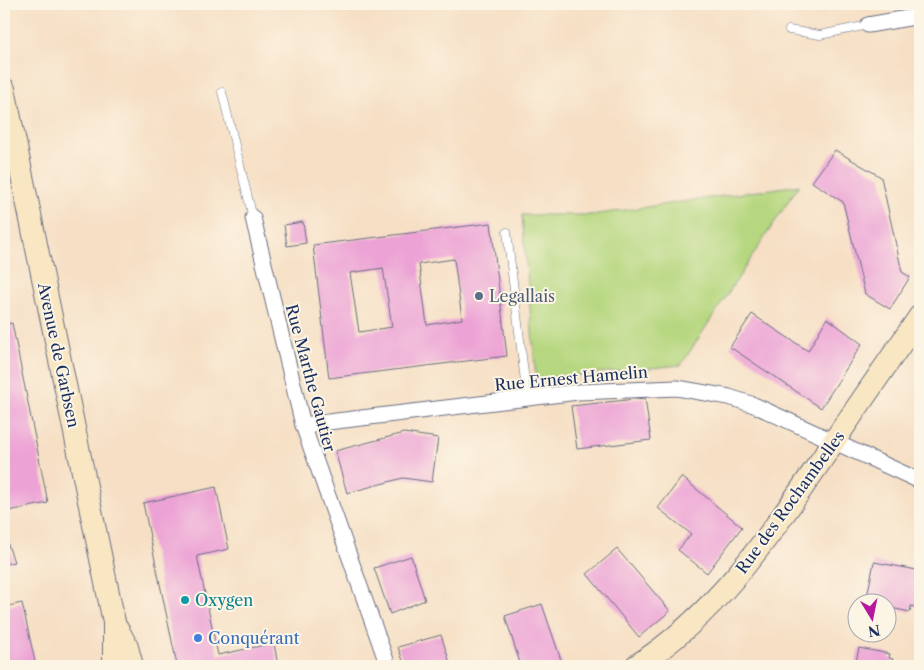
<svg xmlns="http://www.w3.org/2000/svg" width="924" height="670" viewBox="0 0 924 670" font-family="'Libre Caslon Text',serif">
  <rect width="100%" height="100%" fill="#fcf5e5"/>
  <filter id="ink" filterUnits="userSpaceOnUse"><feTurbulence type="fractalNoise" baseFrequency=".02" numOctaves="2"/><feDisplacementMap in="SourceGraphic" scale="10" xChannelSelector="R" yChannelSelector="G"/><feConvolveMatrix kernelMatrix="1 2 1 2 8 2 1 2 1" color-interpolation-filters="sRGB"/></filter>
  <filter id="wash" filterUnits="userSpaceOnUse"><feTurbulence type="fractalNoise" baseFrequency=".0096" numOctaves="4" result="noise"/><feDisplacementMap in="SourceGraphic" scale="20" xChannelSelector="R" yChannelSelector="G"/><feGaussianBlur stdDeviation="1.12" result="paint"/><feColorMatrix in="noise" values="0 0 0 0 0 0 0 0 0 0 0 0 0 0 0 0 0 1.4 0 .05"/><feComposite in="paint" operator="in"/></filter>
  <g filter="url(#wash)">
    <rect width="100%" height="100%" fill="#f6dfc4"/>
    <path fill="#b6d77f" stroke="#68836e" d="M799,185L681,365L536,379L522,215H591Z"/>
    <g id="blocks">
      <g fill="#eca2d5" fill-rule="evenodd">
        <path d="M835,150L881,177L902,272L910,277L890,309L865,294L843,202L812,182Z"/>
        <path d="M303,222L306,243L287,246L284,225Z"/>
        <path d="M491,223L507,356L329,378L313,245ZM454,259L462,319L427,325L419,264ZM383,268L392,327L359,332L350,273Z"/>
        <path d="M752,314L808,351L827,318L862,344L821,408L730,347Z"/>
        <path d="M12,323L48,503L4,512V325Z"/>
        <path d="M645,398L651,440L577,449L571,406Z"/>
        <path d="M404,433L438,438L432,482L403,478L347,493L335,451Z"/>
        <path d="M682,477L742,527L707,573L678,550L691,534L658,508Z"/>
        <path d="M216,487L229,549L197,556L218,655L274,643L278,666L177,665L143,503Z"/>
        <path d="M4,533L14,562L4,564Z"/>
        <path d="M617,549L670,611L639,637L587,574Z"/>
        <path d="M411,556L425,600L390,614L374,568Z"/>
        <path d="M874,562L917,570L915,580L920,581V608L911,606L910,612L886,607L885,600L867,597Z"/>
        <path d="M22,603L36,666H4V607Z"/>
        <path d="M542,604L563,666H521L505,616Z"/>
        <path d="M441,635L451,666H405L398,647Z"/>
        <path d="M859,648L890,654L889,658L893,659L892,666H855Z"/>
      </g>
    </g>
  </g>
  <g filter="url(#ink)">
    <use href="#blocks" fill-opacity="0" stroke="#686d82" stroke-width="1"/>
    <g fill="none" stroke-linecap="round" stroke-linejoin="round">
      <g stroke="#686d82" stroke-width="9">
        <g id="lane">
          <path d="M789,30L820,35L868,25"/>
          <path d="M222,92L253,218"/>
          <path d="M507,232L527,398"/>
        </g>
      </g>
      <g stroke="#686d82" stroke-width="17">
        <g id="street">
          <path d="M868,25L920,16"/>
          <path d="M253,218L303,425L388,666"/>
          <path d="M303,425L578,392L677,388L729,397L754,405L920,481"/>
        </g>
      </g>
      <g stroke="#686d82" stroke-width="24">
        <g id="secondary">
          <path d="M4,89L114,622V666"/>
          <path d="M118,630L127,647L132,666"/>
          <path d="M636,666C715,616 768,538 820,462C853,413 887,364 920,316"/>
        </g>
      </g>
      <use href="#lane" stroke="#fff" stroke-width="8"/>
      <use href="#street" stroke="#fff" stroke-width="15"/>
      <use href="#secondary" stroke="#f9e7c3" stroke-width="22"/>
    </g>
  </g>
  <circle fill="#5c6f8a" stroke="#fcf5e5" stroke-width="2" cx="479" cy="296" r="5"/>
  <circle fill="#0f9aa8" stroke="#fcf5e5" stroke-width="2" cx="185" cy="600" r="5"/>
  <circle fill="#3f7fe0" stroke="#fcf5e5" stroke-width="2" cx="198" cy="638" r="5"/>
  <g text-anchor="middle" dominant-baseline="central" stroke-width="4" stroke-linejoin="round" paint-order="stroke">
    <g font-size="16" fill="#4e5e75" stroke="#fcf5e5" text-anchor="start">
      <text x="489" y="296">Legallais</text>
    </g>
    <g font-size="16" fill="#1b2f5e" stroke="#fcf5e5">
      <text transform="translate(59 355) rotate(78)">Avenue de Garbsen</text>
      <text transform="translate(311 378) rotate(75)">Rue Marthe Gautier</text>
      <text transform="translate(571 378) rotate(-5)">Rue Ernest Hamelin</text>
      <text transform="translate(790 502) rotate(-54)">Rue des Rochambelles</text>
    </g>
    <g font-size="16" fill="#0d838f" stroke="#fcf5e5" text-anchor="start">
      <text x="195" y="600">Oxygen</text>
    </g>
    <g font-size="16" fill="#366cbe" stroke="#fcf5e5" text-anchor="start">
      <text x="208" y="638">Conquérant</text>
    </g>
  </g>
  <rect width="924" height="670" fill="none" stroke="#fcf5e5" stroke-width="20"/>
  <g transform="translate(872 618) rotate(170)"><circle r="24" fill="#fcf5e5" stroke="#a2a6af"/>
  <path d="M0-4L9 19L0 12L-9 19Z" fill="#b5179e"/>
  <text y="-8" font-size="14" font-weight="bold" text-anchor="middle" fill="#1b2f5e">N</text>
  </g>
</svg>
